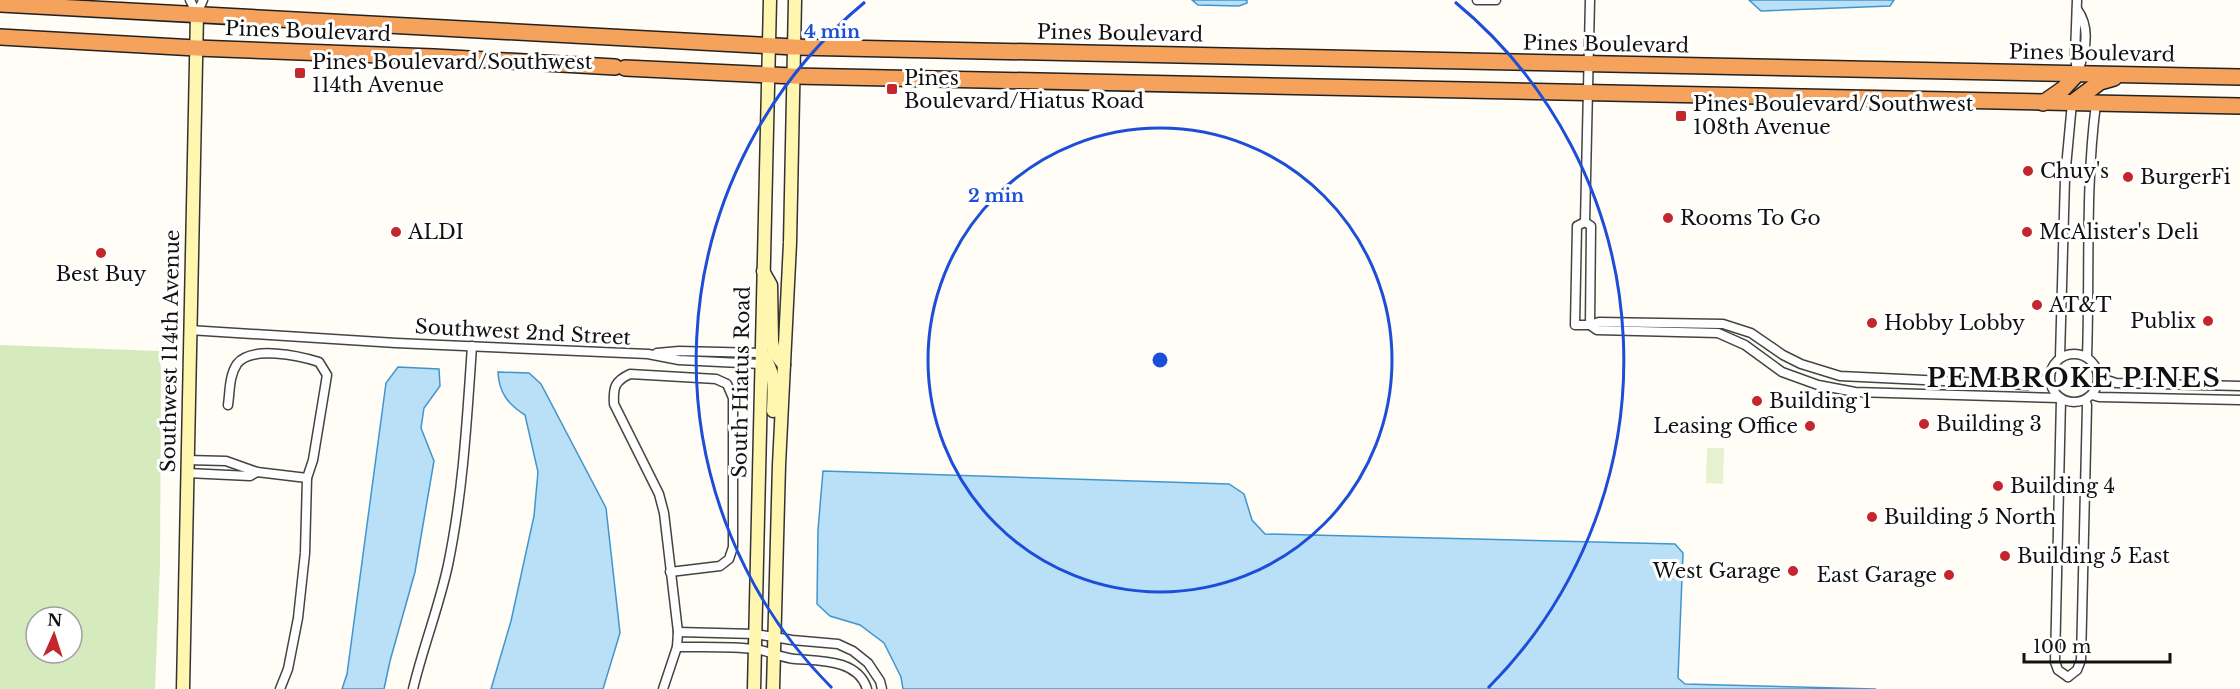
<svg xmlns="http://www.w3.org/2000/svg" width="2240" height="689" viewBox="0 0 2240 689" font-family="'Libre Baskerville',serif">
  <rect width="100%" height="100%" fill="#fffdf5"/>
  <path fill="#d5ebbd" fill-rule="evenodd" d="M0,345L159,351L161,369L160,566L155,689H0ZM36,617H72V653H36Z"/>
  <path fill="#e6f2cf" d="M1707,448H1724L1723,484L1706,483Z"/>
  <g fill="#b9e0f7" stroke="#3f96cf" stroke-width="1.5">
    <path d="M1192,0H1247V3L1239,6L1198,5Z"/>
    <path d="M1749,0H1894L1890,6L1761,11Z"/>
    <path d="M398,367L439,369L440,386L424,408L421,428L434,461L424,519L415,572L390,661L384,689H342L347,674L386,383Z"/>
    <path d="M498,372L529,373L541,384L606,508L620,633L603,689H491L511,621L534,516L538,472L525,415C508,404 499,393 498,372Z"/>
    <path d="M823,471L1229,484L1244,494L1252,520L1265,534L1675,544L1683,553L1678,678L1685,684L1876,689H903L901,677L884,643L860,625L830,616L817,604L818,530Z"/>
  </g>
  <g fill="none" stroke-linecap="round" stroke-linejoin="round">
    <g stroke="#444" stroke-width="11">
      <g id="street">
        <path d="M190,0L197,14"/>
        <path d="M1477,0H1496"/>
        <path d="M197,14L203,0"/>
        <path d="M2077,73C2086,52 2091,28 2077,9"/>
        <path d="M2077,74L2075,54L2077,0"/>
        <path d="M1585,222L1577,226L1575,325H1590L1599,322L1723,324L1751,333L1783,355L1801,364L1840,376L2027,385L2041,382L2049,376"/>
        <path d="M1585,222L1590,0"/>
        <path d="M1585,222L1591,226L1590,325"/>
        <path d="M1590,325L1597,330L1718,333L1745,345L1782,372L1818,385L1855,392L2059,398"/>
        <path d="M189,330L396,343L648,354L679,360L761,364"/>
        <path d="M657,353L679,351L761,353"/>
        <circle cx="2074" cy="378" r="24"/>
        <path d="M2060,357L2065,178L2072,103"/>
        <path d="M2087,357C2090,273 2085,187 2096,104"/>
        <path d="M2098,377L2116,383L2240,386"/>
        <path d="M2092,395L2099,397L2240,400"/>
        <path d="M2061,399L2055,662L2058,670L2068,677"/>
        <path d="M228,405C230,391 229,376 237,364C251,345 300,356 319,362L327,375L313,460L307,478L305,553L298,618L288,669L280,689"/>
        <path d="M187,460L226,461L257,472L307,478"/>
        <path d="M187,473L250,476L257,472"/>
        <path d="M678,632L755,634L792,640L838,644L853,651L868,663L880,681L882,689"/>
        <path d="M677,647C702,647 730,646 755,649C769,651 782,658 795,659C820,661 858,659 867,689"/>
        <path d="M2068,677L2077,670L2081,660L2087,405L2085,400"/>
        <path d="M413,689C423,647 439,607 448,565C463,493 467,419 472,346"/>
        <path d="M663,689L677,647L678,632L664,513L659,494L614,404C613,387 615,381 630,374L716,379L727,384L733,398V547L729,559L720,566L670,572"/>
      </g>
    </g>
    <g stroke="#333" stroke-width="15">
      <g id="secondary">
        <path d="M763,271L771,285L772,341L774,352L784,365"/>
        <path d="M762,354C776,374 774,387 773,411"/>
        <path d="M183,689L197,14"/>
        <path d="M754,689L770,0"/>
        <path d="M773,689L779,465L790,243L795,0"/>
      </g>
    </g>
    <g stroke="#222" stroke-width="18">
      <g id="highway">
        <path d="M0,4L794,47L2240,77"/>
        <path d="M0,37L196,48L434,57L615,67"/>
        <path d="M625,68L793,76L2240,106"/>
        <path d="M2043,103L2063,89L2077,74"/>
        <path d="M2072,103L2100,82L2114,78"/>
      </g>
    </g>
    <use href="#street" stroke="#fff" stroke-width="8"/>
    <use href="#secondary" stroke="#fff6b0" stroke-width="12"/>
    <use href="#highway" stroke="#f5a25d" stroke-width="15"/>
  </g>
  <g fill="none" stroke="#1d4ed8" stroke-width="3">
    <circle cx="1160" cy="360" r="232"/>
    <path d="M832 688A464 464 0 0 1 865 2M1455 2A464 464 0 0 1 1488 688"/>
  </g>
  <g fill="#c4262e" stroke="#fff" stroke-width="2">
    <rect x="294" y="67" width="12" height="12" rx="3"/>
    <rect x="886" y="83" width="12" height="12" rx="3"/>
    <rect x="1675" y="110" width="12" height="12" rx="3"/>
    <circle cx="2028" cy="171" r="6"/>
    <circle cx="2128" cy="177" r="6"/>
    <circle cx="1668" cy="218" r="6"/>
    <circle cx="396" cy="232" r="6"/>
    <circle cx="2027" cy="232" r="6"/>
    <circle cx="101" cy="253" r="6"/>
    <circle cx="2037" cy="305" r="6"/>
    <circle cx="2208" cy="321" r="6"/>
    <circle cx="1872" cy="323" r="6"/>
    <circle cx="1757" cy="401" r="6"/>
    <circle cx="1924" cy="424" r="6"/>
    <circle cx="1810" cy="426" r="6"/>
    <circle cx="1998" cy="486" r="6"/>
    <circle cx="1872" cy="517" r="6"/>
    <circle cx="2005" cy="556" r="6"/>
    <circle cx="1793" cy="571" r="6"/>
    <circle cx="1949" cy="575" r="6"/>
  </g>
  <g text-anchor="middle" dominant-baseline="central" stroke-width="6" stroke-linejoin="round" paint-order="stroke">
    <g font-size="20" fill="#111" stroke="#fff">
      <text transform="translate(308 31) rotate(2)">Pines Boulevard</text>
      <text transform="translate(1120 33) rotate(1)">Pines Boulevard</text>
      <text transform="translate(1606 44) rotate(1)">Pines Boulevard</text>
      <text transform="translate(2092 53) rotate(1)">Pines Boulevard</text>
      <text transform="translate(523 332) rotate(3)">Southwest 2nd Street</text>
      <text transform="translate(170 351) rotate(-89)">Southwest 114th Avenue</text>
      <text transform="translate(741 382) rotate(-89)">South Hiatus Road</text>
    </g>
    <g font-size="20" fill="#111" stroke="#fff" text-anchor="start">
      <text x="312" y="62">Pines Boulevard/Southwest<tspan x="312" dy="23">114th Avenue</tspan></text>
      <text x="904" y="78">Pines<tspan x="904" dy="23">Boulevard/Hiatus Road</tspan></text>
      <text x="1693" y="104">Pines Boulevard/Southwest<tspan x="1693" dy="23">108th Avenue</tspan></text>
      <text x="2040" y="171">Chuy's</text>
      <text x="2140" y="177">BurgerFi</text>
      <text x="1680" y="218">Rooms To Go</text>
      <text x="408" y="232">ALDI</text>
      <text x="2039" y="232">McAlister's Deli</text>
      <text x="101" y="274" text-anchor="middle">Best Buy</text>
      <text x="2049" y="305">AT&amp;T</text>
      <text x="2196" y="321" text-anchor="end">Publix</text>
      <text x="1884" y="323">Hobby Lobby</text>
      <text x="1769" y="401">Building 1</text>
      <text x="1936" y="424">Building 3</text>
      <text x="1798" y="426" text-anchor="end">Leasing Office</text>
      <text x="2010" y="486">Building 4</text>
      <text x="1884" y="517">Building 5 North</text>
      <text x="2017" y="556">Building 5 East</text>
      <text x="1781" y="571" text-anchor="end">West Garage</text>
      <text x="1937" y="575" text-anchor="end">East Garage</text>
    </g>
    <g font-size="26" font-weight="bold" letter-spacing="1.5" fill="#111" stroke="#fff">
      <text x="2074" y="378">PEMBROKE PINES</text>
    </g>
  </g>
  <circle cx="1160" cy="360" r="9" fill="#1d4ed8" stroke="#fff" stroke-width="3"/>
  <g font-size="18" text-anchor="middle" font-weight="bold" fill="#1d4ed8" stroke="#fff" stroke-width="6" stroke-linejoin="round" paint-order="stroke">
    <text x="832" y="38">4 min</text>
    <text x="996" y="202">2 min</text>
  </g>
  <g transform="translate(54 635) rotate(3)"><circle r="28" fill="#ffffff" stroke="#a0a0a0" stroke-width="1.5"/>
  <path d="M0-4.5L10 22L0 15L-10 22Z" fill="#c4262e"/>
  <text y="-9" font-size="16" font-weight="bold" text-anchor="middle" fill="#111111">N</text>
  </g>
  <path d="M2024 653v9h146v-9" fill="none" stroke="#111111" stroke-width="3"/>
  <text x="2033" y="653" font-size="18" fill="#111111" stroke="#ffffff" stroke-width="4.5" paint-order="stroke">100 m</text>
</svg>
